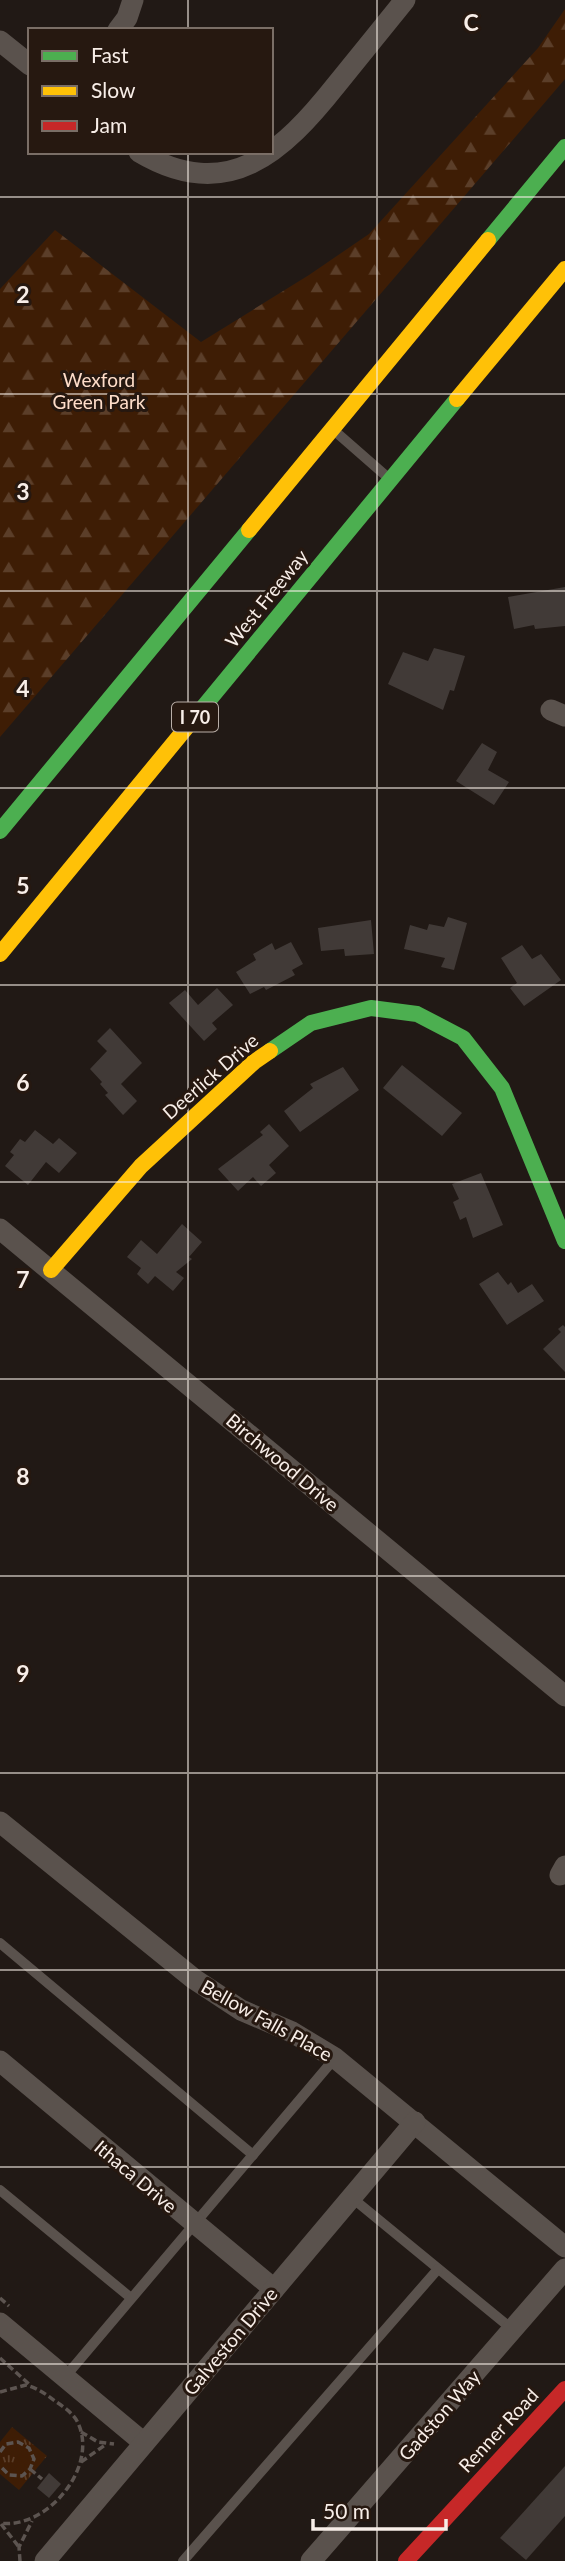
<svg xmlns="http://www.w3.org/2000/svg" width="565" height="2561" viewBox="0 0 565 2561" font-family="Lato,sans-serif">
  <defs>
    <pattern id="grass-tufts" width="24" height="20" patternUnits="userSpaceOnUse" patternTransform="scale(1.75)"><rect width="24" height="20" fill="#3e1d05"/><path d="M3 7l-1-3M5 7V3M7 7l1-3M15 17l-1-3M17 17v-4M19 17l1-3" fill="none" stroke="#5b3e29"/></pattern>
    <pattern id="forest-firs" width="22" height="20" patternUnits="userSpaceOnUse" patternTransform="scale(1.75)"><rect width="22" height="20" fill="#3e1d05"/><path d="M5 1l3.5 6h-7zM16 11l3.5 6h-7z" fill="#5b3e29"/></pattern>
  </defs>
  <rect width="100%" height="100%" fill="#211915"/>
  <path fill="url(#grass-tufts)" d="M12,2427L47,2456L19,2490L0,2474V2442Z"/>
  <path fill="url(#forest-firs)" d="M565,9V79L0,737V289L55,230L201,342L309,275L369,234L538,48Z"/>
  <g fill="#413a37">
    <path d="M565,587V626L535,629L534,625L514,629L508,597Z"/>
    <path d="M434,648L465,656L454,691L450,690L443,710L388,684L403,652L428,661Z"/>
    <path d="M482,743L497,752L488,770L509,782L494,805L456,781Z"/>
    <path d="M448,917L467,923L454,970L441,967L445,958L404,949L410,925L427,930L429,924L444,927Z"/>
    <path d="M371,920L374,954L345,956L344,949L321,951L318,928Z"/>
    <path d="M291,942L303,964L292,970L295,975L266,990L264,987L250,994L236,972L256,960L253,954L272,943L275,950Z"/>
    <path d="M522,945L532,959L541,954L561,980L524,1006L510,988L517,983L501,958Z"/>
    <path d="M217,988L233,1005L212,1023L217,1029L204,1041L169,1003L185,990L198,1005Z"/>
    <path d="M110,1028L142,1063L121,1084L137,1101L123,1115L105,1095L108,1093L100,1084L102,1082L90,1069L107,1051L97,1041Z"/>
    <path d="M402,1065L462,1113L442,1136L383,1088Z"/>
    <path d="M343,1067L359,1090L300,1132L284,1111L313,1088L310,1084Z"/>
    <path d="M269,1124L289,1146L269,1165L276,1173L261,1186L253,1177L238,1191L218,1169L263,1135L260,1132Z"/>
    <path d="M35,1130L53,1144L59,1138L77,1153L59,1173L46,1162L28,1185L5,1166L14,1155L10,1152L20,1139L25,1142Z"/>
    <path d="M481,1173L503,1225L473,1238L466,1217L460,1220L453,1202L459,1199L452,1184Z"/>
    <path d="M182,1224L202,1242L189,1257L192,1259L176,1272L184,1278L173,1291L155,1276L148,1284L137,1274L141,1268L127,1257L141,1240L157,1254Z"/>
    <path d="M498,1272L508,1285L511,1282L518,1293L532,1284L544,1301L507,1325L479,1284Z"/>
    <path d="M563,1325L565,1327V1372L543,1349L561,1332L558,1329Z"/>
    <path d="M565,2466V2516L526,2560L500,2538Z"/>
    <path d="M49,2473L61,2484L49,2498L37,2488Z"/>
  </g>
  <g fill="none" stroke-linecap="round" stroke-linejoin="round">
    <g stroke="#5c5450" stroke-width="3.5" stroke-dasharray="7 3.5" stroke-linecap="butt">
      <path d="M0,2298L9,2306"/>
      <path d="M0,2358L30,2385"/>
      <path d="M0,2392L26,2385C37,2388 46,2394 55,2401C64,2407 74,2414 78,2423C99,2468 46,2530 0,2523"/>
      <path d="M81,2432L98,2442L114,2444"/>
      <path d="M0,2452L6,2444L18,2442L29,2448L34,2459L30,2469L22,2476L9,2475L0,2466"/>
      <path d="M81,2462L105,2445"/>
      <path d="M30,2469L42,2479"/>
      <path d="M1,2524L19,2547"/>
      <path d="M20,2561L19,2547L32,2521"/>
    </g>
    <g stroke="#5a524d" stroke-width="10">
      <path d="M337,433L385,475"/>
      <path d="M0,1943L253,2155"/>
      <path d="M0,2190L131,2298"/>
      <path d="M351,2197L513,2330"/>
      <path d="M65,2377L335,2058"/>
      <path d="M183,2561L438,2269"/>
    </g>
    <g stroke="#5a524d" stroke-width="21">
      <path d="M118,30L127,18L133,0"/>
      <path d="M0,41L30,65"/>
      <path d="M139,152C228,205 283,152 337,84C360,56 382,28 405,0"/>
      <path d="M551,710L565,716"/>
      <path d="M0,1229L565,1696"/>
      <path d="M0,1822L194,1979L241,2010L292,2032L335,2058L565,2247"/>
      <path d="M560,1875L565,1866"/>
      <path d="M0,2061L274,2289"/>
      <path d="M0,2323L144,2443"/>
      <path d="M45,2561L415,2122"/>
      <path d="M311,2561L565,2269"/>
    </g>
    <g stroke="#4caf50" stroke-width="16">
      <path d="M488,240L565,147"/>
      <path d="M191,722L457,399"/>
      <path d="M0,831L249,530"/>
      <path d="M270,1051L311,1023L371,1008L417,1014L463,1038L502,1088L565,1241"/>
    </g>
    <g stroke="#ffc107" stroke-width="16">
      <path d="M457,399L565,269"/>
      <path d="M249,530L488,240"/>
      <path d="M0,954L191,722"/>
      <path d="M51,1270L141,1166L254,1062L270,1051"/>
    </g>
    <path stroke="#c62828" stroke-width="16" d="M406,2561L565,2389"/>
  </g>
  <path fill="none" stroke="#f8eee8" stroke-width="2" stroke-opacity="0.55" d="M188,0V30M377,0V2561M188,152V2561M0,197H565M0,394H565M0,591H565M0,788H565M0,985H565M0,1182H565M0,1379H565M0,1576H565M0,1773H565M0,1970H565M0,2167H565M0,2364H565"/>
  <g text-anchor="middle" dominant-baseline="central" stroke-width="6" stroke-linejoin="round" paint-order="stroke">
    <rect fill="#261810" stroke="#b9aea7" stroke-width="2" x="172" y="702.5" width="46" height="29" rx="5"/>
    <g font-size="18" font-weight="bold" fill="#f8eee8">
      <text x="195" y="717">I 70</text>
    </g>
    <g font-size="19" fill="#feddc9" stroke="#261810">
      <text x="99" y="379">Wexford<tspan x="99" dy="22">Green Park</tspan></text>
    </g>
    <g font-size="19" fill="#f8eee8" stroke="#261810">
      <text transform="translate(266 598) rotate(-51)">West Freeway</text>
      <text transform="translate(210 1076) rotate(-41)">Deerlick Drive</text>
      <text transform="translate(283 1462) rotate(40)">Birchwood Drive</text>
      <text transform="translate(267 2020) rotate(29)">Bellow Falls Place</text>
      <text transform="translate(136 2176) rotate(40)">Ithaca Drive</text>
      <text transform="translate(230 2341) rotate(-50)">Galveston Drive</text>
      <text transform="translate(439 2415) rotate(-49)">Gadston Way</text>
      <text transform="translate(498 2430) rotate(-47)">Renner Road</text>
    </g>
  </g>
  <g font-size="23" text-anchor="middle" font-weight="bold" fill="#f8eee8" stroke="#261810" stroke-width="6" stroke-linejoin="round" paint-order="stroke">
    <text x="471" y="31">C</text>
    <text x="23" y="303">2</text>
    <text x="23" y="500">3</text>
    <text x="23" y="697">4</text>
    <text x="23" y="894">5</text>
    <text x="23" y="1091">6</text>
    <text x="23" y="1288">7</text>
    <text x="23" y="1485">8</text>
    <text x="23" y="1682">9</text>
  </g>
  <rect x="28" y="28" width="245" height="126" fill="#261810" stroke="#7a6e66" stroke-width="2"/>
  <rect x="42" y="51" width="35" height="10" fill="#4caf50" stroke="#7a6e66" stroke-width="2"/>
  <text x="91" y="63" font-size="21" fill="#f8eee8">Fast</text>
  <rect x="42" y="86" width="35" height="10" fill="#ffc107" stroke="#7a6e66" stroke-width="2"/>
  <text x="91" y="98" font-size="21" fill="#f8eee8">Slow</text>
  <rect x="42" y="121" width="35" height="10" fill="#c62828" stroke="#7a6e66" stroke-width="2"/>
  <text x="91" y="133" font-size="21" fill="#f8eee8">Jam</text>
  <path d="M313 2519v10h133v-10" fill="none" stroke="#f8eee8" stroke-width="3.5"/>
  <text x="323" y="2519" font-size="21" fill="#f8eee8" stroke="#261810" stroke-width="5" paint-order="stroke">50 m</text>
</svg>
